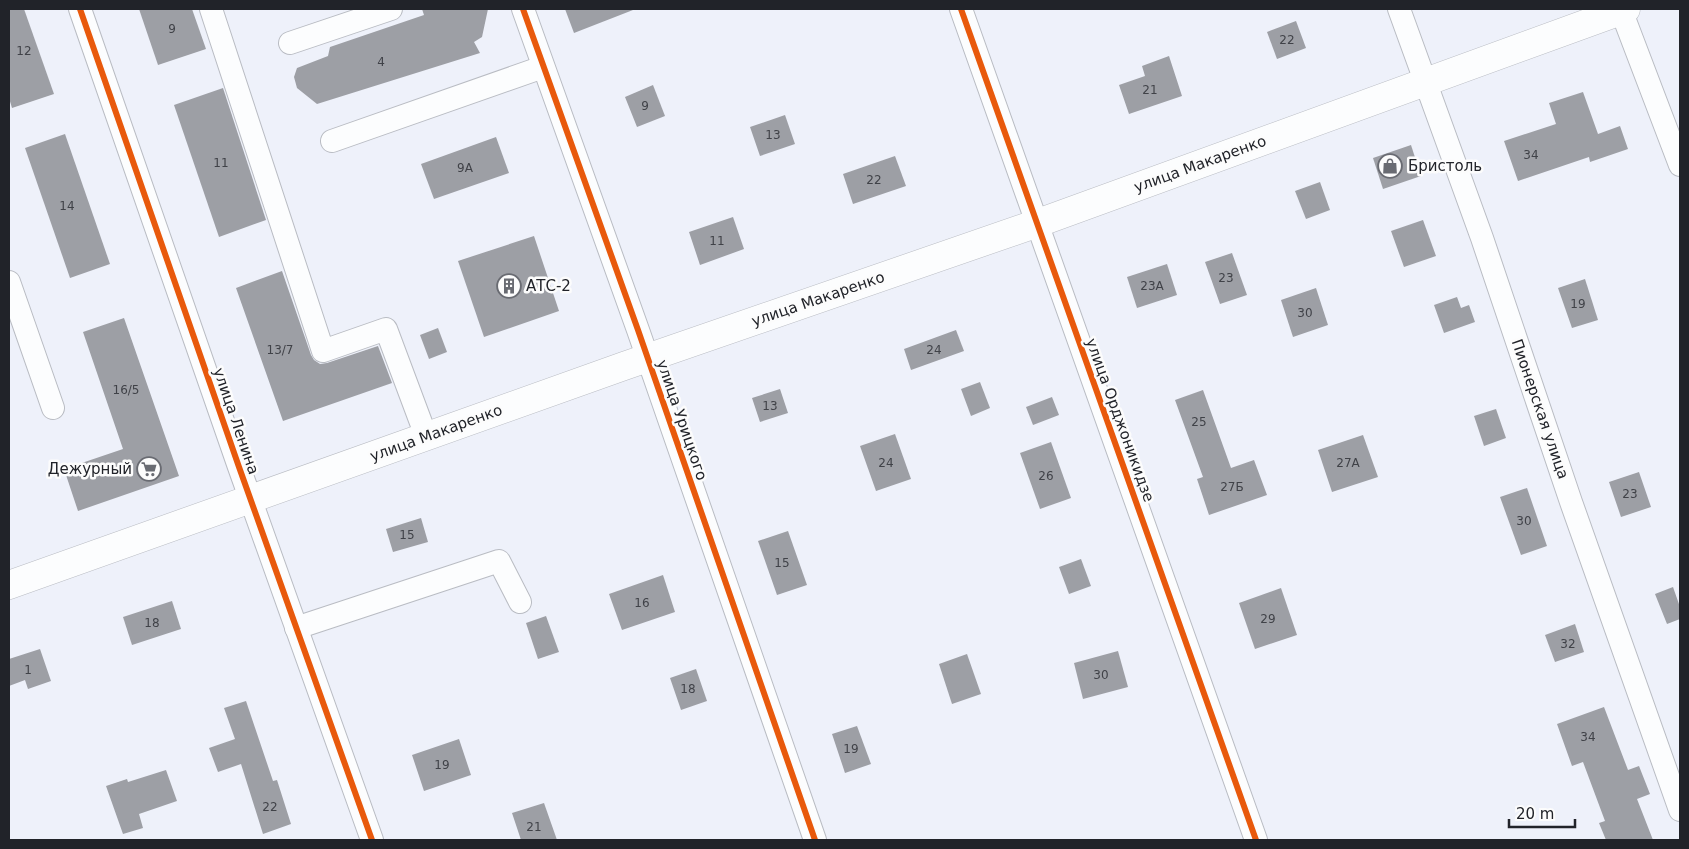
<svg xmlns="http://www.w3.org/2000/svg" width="1689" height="849" viewBox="0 0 1689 849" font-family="'DejaVu Sans',sans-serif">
  <rect width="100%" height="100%" fill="#eef1fa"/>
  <g fill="#9d9fa5">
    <path d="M9,9H24L54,94L12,108L9,98Z"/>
    <path d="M139,9H192L206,49L158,65Z"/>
    <path d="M422,9H488L482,37L474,42L480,53L317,104L297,88L294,77L297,68L328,56L330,47L424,15Z"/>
    <path d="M565,9H633V10L574,33Z"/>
    <path d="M1296,21L1306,48L1277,59L1267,32Z"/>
    <path d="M1169,56L1182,96L1129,114L1119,85L1145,76L1142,66Z"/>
    <path d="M653,85L665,116L637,127L625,97Z"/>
    <path d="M223,88L266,220L219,237L174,105Z"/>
    <path d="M1583,92L1598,134L1620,126L1628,149L1590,162L1589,157L1518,181L1504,141L1556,124L1549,103Z"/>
    <path d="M785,115L795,144L760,156L750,127Z"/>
    <path d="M65,134L110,264L70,278L25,148Z"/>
    <path d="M496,137L509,173L434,199L421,164Z"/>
    <path d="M1411,145L1421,176L1383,189L1373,158Z"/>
    <path d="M895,156L906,186L853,204L843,174Z"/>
    <path d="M1320,182L1330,210L1306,219L1295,191Z"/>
    <path d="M733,217L744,249L700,265L689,232Z"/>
    <path d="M1423,220L1436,256L1404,267L1391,231Z"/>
    <path d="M534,236L559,311L484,337L458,261Z"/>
    <path d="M1232,253L1247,295L1220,304L1205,262Z"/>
    <path d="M1167,264L1177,295L1137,308L1127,277Z"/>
    <path d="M282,271L311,355L314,360L320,364L327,363L378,346L392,383L283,421L236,288Z"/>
    <path d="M1585,279L1598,320L1572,328L1558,288Z"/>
    <path d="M1316,288L1328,325L1293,337L1281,300Z"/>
    <path d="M1457,297L1461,308L1469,305L1475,322L1444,333L1434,305Z"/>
    <path d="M124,318L179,476L78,511L64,469L123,449L83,332Z"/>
    <path d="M438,328L447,352L429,359L420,335Z"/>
    <path d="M956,330L964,351L911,370L904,349Z"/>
    <path d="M980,382L990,408L971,416L961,389Z"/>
    <path d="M780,389L788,413L760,422L752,398Z"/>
    <path d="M1203,390L1231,468L1254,460L1267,495L1209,515L1197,479L1203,477L1175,400Z"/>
    <path d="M1052,397L1059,415L1033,425L1026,407Z"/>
    <path d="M1496,409L1506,438L1484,446L1474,416Z"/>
    <path d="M895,434L911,479L876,491L860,446Z"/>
    <path d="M1363,435L1378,477L1332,492L1318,450Z"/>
    <path d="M1051,442L1071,498L1040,509L1020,453Z"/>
    <path d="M1639,472L1651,507L1621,517L1609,482Z"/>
    <path d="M1527,488L1547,546L1521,555L1500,497Z"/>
    <path d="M421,518L428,542L393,552L386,529Z"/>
    <path d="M788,531L807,585L777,595L758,541Z"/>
    <path d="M1081,559L1091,586L1069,594L1059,567Z"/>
    <path d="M663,575L675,612L622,630L609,594Z"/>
    <path d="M1673,587L1680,607V619L1667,624L1655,594Z"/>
    <path d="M1281,588L1297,635L1255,649L1239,603Z"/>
    <path d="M172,601L181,629L132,645L123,617Z"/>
    <path d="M546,616L559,652L538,659L526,623Z"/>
    <path d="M1575,624L1584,652L1555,662L1545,635Z"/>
    <path d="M40,649L51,681L28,689L25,680L9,686V659Z"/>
    <path d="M1118,651L1128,687L1083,699L1074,663Z"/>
    <path d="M967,654L981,694L952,704L939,664Z"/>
    <path d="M696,669L707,701L681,710L670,678Z"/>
    <path d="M246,701L273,781L277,780L291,824L263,834L241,764L218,772L209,748L235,739L224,708Z"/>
    <path d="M1604,707L1628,770L1639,766L1650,794L1637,799L1653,840H1606L1599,823L1605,821L1583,762L1572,766L1557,724Z"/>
    <path d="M857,726L871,764L845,773L832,734Z"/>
    <path d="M459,739L471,775L424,791L412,755Z"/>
    <path d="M166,770L177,801L139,814L143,828L123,834L106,786L127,779L128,782Z"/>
    <path d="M544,803L557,840H521L512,813Z"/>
  </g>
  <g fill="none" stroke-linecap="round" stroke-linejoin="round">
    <g stroke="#b9bcc3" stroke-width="24">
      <g id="minor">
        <path d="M80,9L239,467L372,840"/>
        <path d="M211,9L323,351L386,329L426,436"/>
        <path d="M523,9L638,330L815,840"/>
        <path d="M961,9L1256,840"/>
        <path d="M1399,9L1482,238L1571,502L1680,810"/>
        <path d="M1621,10L1680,165"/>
        <path d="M290,43L391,9"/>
        <path d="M332,141L543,67"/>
        <path d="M9,282L53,408"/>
        <path d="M296,628L499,561L520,602"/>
      </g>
    </g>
    <g stroke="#b9bcc3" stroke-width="29">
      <path id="major" d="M9,585L624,366L1038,223L1626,9"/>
    </g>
    <use href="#minor" stroke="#fcfdfe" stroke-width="22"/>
    <use href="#major" stroke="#fcfdfe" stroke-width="28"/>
    <g stroke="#fcfcfc" stroke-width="9">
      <g id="cycleway">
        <path d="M80,9L239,467L372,840"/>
        <path d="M523,9L638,330L815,840"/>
        <path d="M961,9L1256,840"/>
      </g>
    </g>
    <use href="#cycleway" stroke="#e8590c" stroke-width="6"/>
  </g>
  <defs>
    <g id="shop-ring" transform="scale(1.25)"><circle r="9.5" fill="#fcfcfc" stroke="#696b72" stroke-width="1.5"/><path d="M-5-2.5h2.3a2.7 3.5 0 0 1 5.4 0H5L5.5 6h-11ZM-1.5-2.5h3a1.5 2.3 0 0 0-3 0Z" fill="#696b72"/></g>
    <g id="building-ring" transform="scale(1.25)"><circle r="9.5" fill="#fcfcfc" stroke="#696b72" stroke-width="1.5"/><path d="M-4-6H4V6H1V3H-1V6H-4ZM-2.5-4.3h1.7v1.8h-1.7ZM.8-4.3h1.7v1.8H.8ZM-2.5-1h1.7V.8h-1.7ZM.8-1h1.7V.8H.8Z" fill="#696b72"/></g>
    <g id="supermarket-ring" transform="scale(1.25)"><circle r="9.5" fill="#fcfcfc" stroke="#696b72" stroke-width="1.5"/><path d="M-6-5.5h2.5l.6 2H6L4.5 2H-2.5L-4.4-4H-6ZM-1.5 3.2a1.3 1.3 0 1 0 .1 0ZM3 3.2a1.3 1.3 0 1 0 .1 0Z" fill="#696b72"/></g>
  </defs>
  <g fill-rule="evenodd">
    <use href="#shop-ring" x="1390" y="166"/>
    <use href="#building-ring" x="509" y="286"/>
    <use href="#supermarket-ring" x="149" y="469"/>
  </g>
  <g text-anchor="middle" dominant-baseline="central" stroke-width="5" stroke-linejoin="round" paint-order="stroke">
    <g font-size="12" fill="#404248">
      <text x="172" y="29">9</text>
      <text x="1287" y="40">22</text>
      <text x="24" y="51">12</text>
      <text x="381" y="62">4</text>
      <text x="1150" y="90">21</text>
      <text x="645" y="106">9</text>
      <text x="773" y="135">13</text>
      <text x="1531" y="155">34</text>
      <text x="221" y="163">11</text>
      <text x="465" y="168">9А</text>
      <text x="874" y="180">22</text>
      <text x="67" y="206">14</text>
      <text x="717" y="241">11</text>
      <text x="1226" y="278">23</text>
      <text x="1152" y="286">23А</text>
      <text x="1578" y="304">19</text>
      <text x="1305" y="313">30</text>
      <text x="280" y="350">13/7</text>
      <text x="934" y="350">24</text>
      <text x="126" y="390">16/5</text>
      <text x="770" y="406">13</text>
      <text x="1199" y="422">25</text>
      <text x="886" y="463">24</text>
      <text x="1348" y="463">27А</text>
      <text x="1046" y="476">26</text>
      <text x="1232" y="487">27Б</text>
      <text x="1630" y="494">23</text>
      <text x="1524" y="521">30</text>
      <text x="407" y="535">15</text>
      <text x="782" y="563">15</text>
      <text x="642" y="603">16</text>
      <text x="1268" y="619">29</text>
      <text x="152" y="623">18</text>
      <text x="1568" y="644">32</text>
      <text x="28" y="670">1</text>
      <text x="1101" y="675">30</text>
      <text x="688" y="689">18</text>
      <text x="1588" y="737">34</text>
      <text x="851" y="749">19</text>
      <text x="442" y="765">19</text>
      <text x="270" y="807">22</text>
      <text x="534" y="827">21</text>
    </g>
    <g font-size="15" fill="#212329" stroke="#fcfcfc">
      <text transform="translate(1200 164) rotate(-20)">улица Макаренко</text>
      <text transform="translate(818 299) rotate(-19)">улица Макаренко</text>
      <text transform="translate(1540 409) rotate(71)">Пионерская улица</text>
      <text transform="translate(682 420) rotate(71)">улица Урицкого</text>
      <text transform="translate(1120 420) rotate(70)">улица Орджоникидзе</text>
      <text transform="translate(236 421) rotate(71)">улица Ленина</text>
      <text transform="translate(436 433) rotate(-20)">улица Макаренко</text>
    </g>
    <g font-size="15" fill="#212329" stroke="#fcfcfc" text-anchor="start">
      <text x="1408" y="166">Бристоль</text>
      <text x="526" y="286">АТС-2</text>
      <text x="132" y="469" text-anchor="end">Дежурный</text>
    </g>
  </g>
  <rect width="1689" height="849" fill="none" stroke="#212329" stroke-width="20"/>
  <path d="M1509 819v8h66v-8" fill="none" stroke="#212329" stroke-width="2.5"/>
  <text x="1516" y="819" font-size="15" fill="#212329" stroke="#fcfcfc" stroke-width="4" paint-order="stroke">20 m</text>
</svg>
